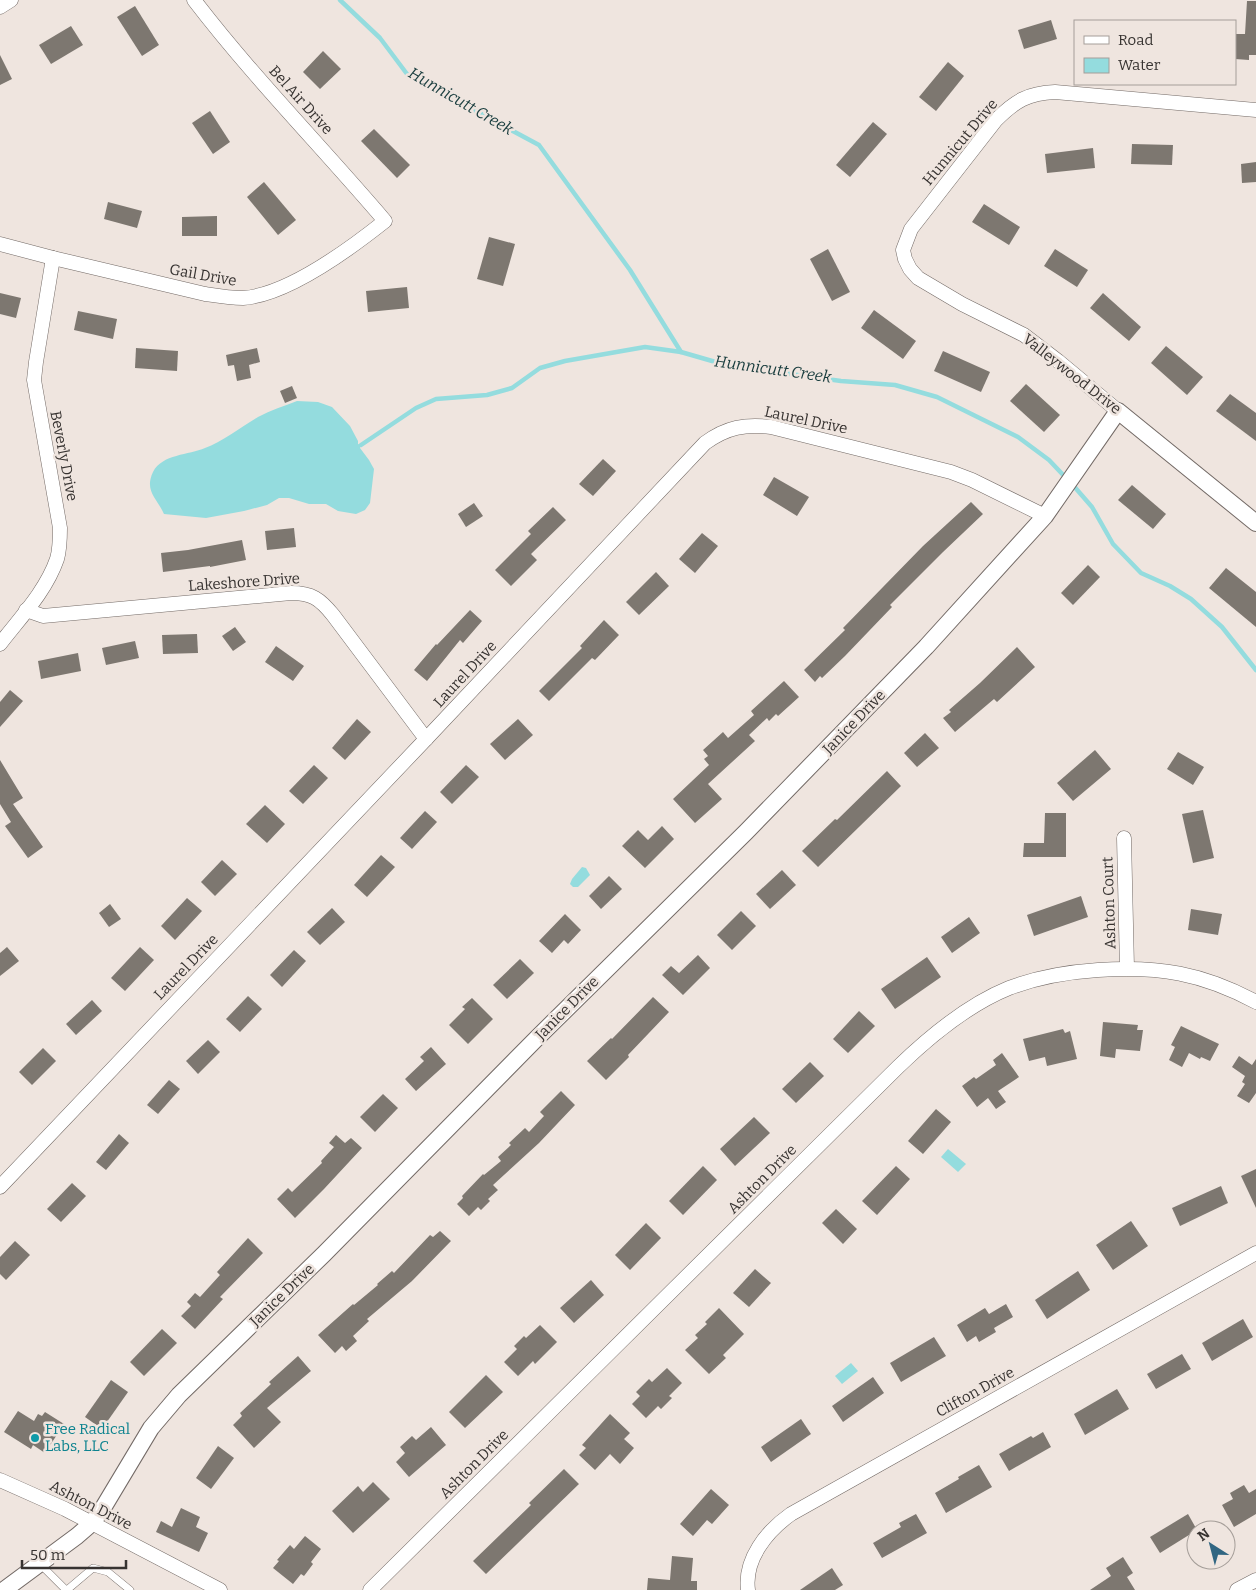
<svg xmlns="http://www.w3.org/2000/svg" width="1256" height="1590" viewBox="0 0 1256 1590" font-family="Bitter,serif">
  <rect width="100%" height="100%" fill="#efe5df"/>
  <g fill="#94dcde">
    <path d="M297,401L318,402L332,407L350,426L358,441V444L361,445L360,448L369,460L374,469L370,503L365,510L356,514L338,511L326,504H309L289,498H279L267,505L244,511L206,518L164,514C157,498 144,491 153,472C162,454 189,455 205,448C222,442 242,426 258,417C271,410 284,406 297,401Z"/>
    <path d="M582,867L586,868L590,875L578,887H573L570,884L572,879Z"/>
    <path d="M948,1149L966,1164L958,1172L941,1157Z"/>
    <path d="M851,1363L858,1371L842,1384L835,1376Z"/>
  </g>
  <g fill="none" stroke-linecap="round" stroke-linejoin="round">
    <g stroke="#94dcde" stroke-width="4.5">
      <path d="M340,0L380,38L407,74L539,145L630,270L681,352"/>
      <path d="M361,445L416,408L436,399L487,395L512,388L540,368L565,361L645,347L681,352L726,365L841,381L895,385L937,397L1018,437L1049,460L1066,478"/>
      <path d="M1072,484L1092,507L1113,544L1141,573L1170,586L1191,599L1222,627L1256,670"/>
    </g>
  </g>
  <g fill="#7d7770">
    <path d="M1247,1H1256V55H1249V60L1235,59V34H1245Z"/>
    <path d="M135,6L159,45L142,56L117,17Z"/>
    <path d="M1051,20L1057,39L1024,49L1018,30Z"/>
    <path d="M71,26L83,45L51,64L39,45Z"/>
    <path d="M323,51L341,69L320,89L303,72Z"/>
    <path d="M0,55L12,79L0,85Z"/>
    <path d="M948,62L964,76L936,111L919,97Z"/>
    <path d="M210,111L230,142L213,154L192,123Z"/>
    <path d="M873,122L887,134L850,177L836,165Z"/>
    <path d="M374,129L410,165L397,178L361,141Z"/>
    <path d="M1132,144L1173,145L1172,165L1131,164Z"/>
    <path d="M1093,148L1095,168L1047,173L1045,154Z"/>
    <path d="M1256,162V182L1242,183L1241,164Z"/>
    <path d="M264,182L296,220L278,235L247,197Z"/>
    <path d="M108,202L142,211L137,228L104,219Z"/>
    <path d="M984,204L1020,227L1009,245L972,222Z"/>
    <path d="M217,216V236H182V217Z"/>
    <path d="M489,237L515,244L503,286L477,279Z"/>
    <path d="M828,249L850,292L832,301L810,259Z"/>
    <path d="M1055,249L1088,270L1077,287L1044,266Z"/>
    <path d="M407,287L409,308L368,312L366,291Z"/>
    <path d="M0,293L21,298L16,318L0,314Z"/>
    <path d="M1103,293L1141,327L1129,341L1090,308Z"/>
    <path d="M874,310L916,341L903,359L861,328Z"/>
    <path d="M78,311L117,319L113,339L74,330Z"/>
    <path d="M1166,346L1203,377L1187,395L1151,363Z"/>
    <path d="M136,348L178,351L177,371L135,368Z"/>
    <path d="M257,348L260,362L249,365L251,378L237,381L234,365L228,366L226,355Z"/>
    <path d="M943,351L990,372L981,392L934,371Z"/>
    <path d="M1026,384L1060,415L1044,432L1010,401Z"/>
    <path d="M292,386L297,398L285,403L280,391Z"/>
    <path d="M1230,394L1256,413V441L1216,411Z"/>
    <path d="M603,459L616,471L593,496L579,484Z"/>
    <path d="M774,477L809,497L797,516L763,495Z"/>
    <path d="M1132,485L1166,514L1153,529L1118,500Z"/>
    <path d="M971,502L983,514L943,552L890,605L892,607L845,656L822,678L820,676L815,682L804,670L845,630L843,628L923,546Z"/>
    <path d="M474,503L483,516L466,527L458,514Z"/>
    <path d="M553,507L566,520L531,554L537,560L511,586L495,570L531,534L528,531Z"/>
    <path d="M294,528L296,547L267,550L265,531Z"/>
    <path d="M702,533L718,546L695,573L679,559Z"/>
    <path d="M242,540L246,560L210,567V566L163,572L161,553L188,550Z"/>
    <path d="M1088,565L1100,577L1073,605L1061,593Z"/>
    <path d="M1226,568L1256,592V627L1209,588Z"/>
    <path d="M656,572L669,586L639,615L626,602Z"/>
    <path d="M470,610L482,621L463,643L460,640L427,681L414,670L436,644L437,645Z"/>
    <path d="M604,620L619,635L595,660L592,658L549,701L539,691L582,648L580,646Z"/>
    <path d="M235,627L246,642L233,651L222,636Z"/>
    <path d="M197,634L198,653L163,654L162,635Z"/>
    <path d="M135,641L139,658L106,665L102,648Z"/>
    <path d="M276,646L304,666L293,681L265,662Z"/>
    <path d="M1017,647L1035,667L997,702L994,699L955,732L943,718L951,712L949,710L980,683Z"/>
    <path d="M78,653L81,671L41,679L38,661Z"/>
    <path d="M784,681L799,697L778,716L776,714L769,721L767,718L749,735L755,741L708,784L722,799L695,823L673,799L709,765L704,759L708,756L703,750L723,732L728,738L754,715L751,711Z"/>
    <path d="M10,690L23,701L0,727V702Z"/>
    <path d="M357,719L371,732L345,760L332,748Z"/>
    <path d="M518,719L533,735L505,760L490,744Z"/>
    <path d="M925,733L939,748L917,767L904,753Z"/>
    <path d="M1095,750L1111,769L1073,801L1057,783Z"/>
    <path d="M1178,752L1204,767L1193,785L1167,769Z"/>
    <path d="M0,760L23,798L13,804L43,847L28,858L5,826L11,822L0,804Z"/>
    <path d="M314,765L328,778L303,804L289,791Z"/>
    <path d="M466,765L479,777L452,804L440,792Z"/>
    <path d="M887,771L901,786L818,867L802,851L835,819L837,820Z"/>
    <path d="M265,805L285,824L267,843L246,824Z"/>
    <path d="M1203,810L1214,858L1193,863L1182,814Z"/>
    <path d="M425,811L437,822L412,849L400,838Z"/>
    <path d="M1045,813H1066V857H1023L1024,843H1044Z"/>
    <path d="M662,826L674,839L645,868L622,846L638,830L648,840Z"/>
    <path d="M381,855L395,867L367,897L354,885Z"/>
    <path d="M222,860L237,874L215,896L201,882Z"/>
    <path d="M782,870L796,885L770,909L756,894Z"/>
    <path d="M609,876L622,889L601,909L589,896Z"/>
    <path d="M1081,896L1088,917L1034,936L1027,915Z"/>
    <path d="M187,898L202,911L175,940L161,926Z"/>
    <path d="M110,904L121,919L109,927L99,913Z"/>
    <path d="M332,908L345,922L320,945L307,932Z"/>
    <path d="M1191,909L1222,914L1218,935L1188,930Z"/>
    <path d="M741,911L756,926L732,950L717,935Z"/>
    <path d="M565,914L581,930L568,944L564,940L552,953L539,941Z"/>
    <path d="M969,917L980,933L952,953L941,937Z"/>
    <path d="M7,947L19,961L0,976V953Z"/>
    <path d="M140,947L154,960L125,991L111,978Z"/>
    <path d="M294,950L306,961L282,987L270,975Z"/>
    <path d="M698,955L710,968L683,995L662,975L671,966L679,973Z"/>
    <path d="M927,957L941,977L895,1009L881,989Z"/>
    <path d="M520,959L534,973L507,999L493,985Z"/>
    <path d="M248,996L262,1009L240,1032L226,1019Z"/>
    <path d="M653,997L669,1012L628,1055L629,1057L606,1080L587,1061L611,1038L612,1039Z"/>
    <path d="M472,998L493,1019L468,1044L449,1025L465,1009L462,1007Z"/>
    <path d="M92,1000L102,1011L76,1035L66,1024Z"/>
    <path d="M859,1011L875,1026L848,1053L833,1039Z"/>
    <path d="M1103,1022L1138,1025L1137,1030H1143L1140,1051L1116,1049L1115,1058L1100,1056Z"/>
    <path d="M1181,1026L1219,1044L1210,1061L1201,1057L1200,1059L1189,1053L1182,1067L1169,1060L1175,1047L1171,1045Z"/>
    <path d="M1063,1029L1065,1033L1070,1031L1077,1059L1047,1066L1045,1057L1029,1061L1023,1039Z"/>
    <path d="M208,1040L220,1052L198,1074L186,1061Z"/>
    <path d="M431,1047L446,1064L416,1091L405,1079L424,1061L420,1057Z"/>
    <path d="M43,1048L56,1061L32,1085L19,1072Z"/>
    <path d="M1002,1053L1019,1077L998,1091L1006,1102L996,1109L988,1098L977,1107L962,1086L974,1077L976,1079L996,1065L993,1060Z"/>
    <path d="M1239,1056L1252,1065L1256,1059V1093L1249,1103L1237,1096L1245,1084L1242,1082L1245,1076L1232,1067Z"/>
    <path d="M810,1062L824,1076L796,1103L782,1089Z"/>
    <path d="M169,1080L180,1089L158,1114L147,1105Z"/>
    <path d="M561,1091L575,1105L539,1143L493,1185L498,1190L488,1199L490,1201L481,1210L478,1207L469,1216L457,1204L463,1198L462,1196L483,1174L484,1175L501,1161L498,1157L511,1145L509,1143L525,1128L529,1132L544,1116L540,1112Z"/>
    <path d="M383,1094L398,1108L375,1132L360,1117Z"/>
    <path d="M936,1109L951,1122L923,1154L908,1141Z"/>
    <path d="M754,1117L770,1133L735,1166L720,1149Z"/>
    <path d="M119,1134L129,1143L106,1170L96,1162Z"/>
    <path d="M336,1135L345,1143L351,1138L362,1148L324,1189L295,1218L277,1199L288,1188L292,1192L322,1163L321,1161L334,1147L329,1143Z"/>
    <path d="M703,1166L717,1180L683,1215L669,1201Z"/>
    <path d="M896,1166L910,1179L877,1215L862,1201Z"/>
    <path d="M1256,1169V1208L1241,1176Z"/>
    <path d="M72,1183L86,1196L61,1222L47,1209Z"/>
    <path d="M1221,1186L1228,1203L1180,1226L1172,1208Z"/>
    <path d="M836,1209L857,1229L843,1244L822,1223Z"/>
    <path d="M1131,1221L1148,1246L1113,1270L1096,1245Z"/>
    <path d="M646,1223L661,1238L630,1270L615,1255Z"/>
    <path d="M440,1231L451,1241L412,1281L367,1319L369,1321L353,1336L357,1341L346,1351L342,1346L335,1353L318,1335L353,1304L354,1305L378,1285L377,1284L392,1271L394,1273L430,1235L433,1237Z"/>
    <path d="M248,1238L263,1253L220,1297L223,1299L195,1329L181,1316L191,1306L187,1302L195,1293L200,1297L220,1275L217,1272Z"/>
    <path d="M15,1241L30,1255L6,1280L0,1274V1257Z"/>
    <path d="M755,1269L771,1283L749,1307L733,1293Z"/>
    <path d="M1078,1271L1090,1290L1047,1319L1035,1300Z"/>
    <path d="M591,1280L604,1295L574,1323L560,1308Z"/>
    <path d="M1006,1304L1013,1317L994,1328L996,1332L979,1342L976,1336L967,1342L957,1325L985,1308L989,1314Z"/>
    <path d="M719,1308L744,1334L723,1355L726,1358L709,1374L685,1350L698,1338L695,1335L707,1324L705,1322Z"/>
    <path d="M1243,1319L1253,1337L1212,1361L1202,1343Z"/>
    <path d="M540,1325L557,1342L535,1364L533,1361L518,1376L504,1362L517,1349L514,1346L524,1336L526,1338Z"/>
    <path d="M162,1329L177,1343L144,1376L130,1362Z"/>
    <path d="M934,1337L946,1356L901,1382L890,1363Z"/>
    <path d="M1182,1354L1191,1369L1156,1389L1147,1374Z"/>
    <path d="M298,1356L311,1371L267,1408L281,1422L254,1448L233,1425L242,1416L240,1413L271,1384L269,1382Z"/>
    <path d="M667,1368L682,1383L669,1396L672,1398L661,1409L658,1406L646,1418L632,1404L640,1396L636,1392L649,1379L652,1382Z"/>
    <path d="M486,1375L503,1392L465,1428L449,1412Z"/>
    <path d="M873,1377L884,1393L843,1422L832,1406Z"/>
    <path d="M111,1380L128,1392L102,1429L85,1417Z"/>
    <path d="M1117,1389L1129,1409L1085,1435L1074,1414Z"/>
    <path d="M18,1411L34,1421L38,1414L42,1416L45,1412L64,1424L45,1453L33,1445L31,1449L4,1432Z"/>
    <path d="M610,1414L630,1433L624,1439L634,1448L620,1464L610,1454L595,1470L579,1455L586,1448L582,1445Z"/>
    <path d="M801,1419L811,1434L771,1462L761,1447Z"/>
    <path d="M431,1427L446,1445L409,1477L396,1462L405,1453L400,1447L412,1436L416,1440Z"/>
    <path d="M1043,1432L1051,1447L1009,1471L999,1454L1031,1436L1033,1438Z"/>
    <path d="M218,1446L234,1458L211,1489L196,1478Z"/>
    <path d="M979,1465L992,1487L946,1513L935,1493L959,1479L958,1477Z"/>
    <path d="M564,1469L579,1484L486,1574L473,1561L531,1505L529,1503Z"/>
    <path d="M373,1482L390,1499L353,1533L332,1511L358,1486L363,1492Z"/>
    <path d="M1244,1485L1249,1493L1256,1489V1514L1234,1527L1222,1505L1233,1499L1230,1493Z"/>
    <path d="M711,1489L729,1505L712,1524L707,1520L693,1536L680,1524Z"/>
    <path d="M181,1508L200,1517L196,1527L208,1533L199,1552L156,1532L161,1521L172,1527Z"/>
    <path d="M916,1514L927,1533L882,1558L873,1543L901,1527L899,1523Z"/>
    <path d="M1188,1514L1197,1530L1160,1553L1150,1537Z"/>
    <path d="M305,1536L321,1549L311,1562L313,1564L304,1576L301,1574L293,1584L273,1568L279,1561L277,1560L290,1545L294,1549Z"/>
    <path d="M672,1556L693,1558L691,1581H697V1590H647L648,1578L670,1580Z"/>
    <path d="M1123,1557L1133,1573L1127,1577L1135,1590H1090L1111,1576L1106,1568Z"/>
    <path d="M832,1568L843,1585L835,1590H800Z"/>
  </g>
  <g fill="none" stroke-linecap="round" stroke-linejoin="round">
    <g stroke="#736a66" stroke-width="8">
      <g id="service">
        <path d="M40,1564L66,1590"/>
        <path d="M67,1590L93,1568L108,1572L130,1590"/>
      </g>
    </g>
    <g stroke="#736a66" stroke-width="15">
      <g id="minor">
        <path d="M0,7L11,0"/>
        <path d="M0,244L53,258L205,294C218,296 230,298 243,298C287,295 351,248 385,221C322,147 253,77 194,0"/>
        <path d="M1118,411L1058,361L1024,335L962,304L918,278L910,269L905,259L903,250L911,229L996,120C1015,101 1028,93 1055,92L1256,110"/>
        <path d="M26,610L43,616L291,593C312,593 320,599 333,615L426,739"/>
        <path d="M0,644C20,618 46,591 57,559C60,549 60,539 60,528L34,380L36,362L53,258"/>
        <path d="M1124,838L1127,968"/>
        <path d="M0,1187L426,739L705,443C727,427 745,424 771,427L951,472L972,480L1045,516"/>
        <path d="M0,1480L65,1509L220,1590"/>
        <path d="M370,1590L898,1067C930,1036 967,1005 1009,988C1038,977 1068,972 1098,970C1159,966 1202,973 1256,1002"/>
        <path d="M748,1590C744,1559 767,1531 791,1514L1256,1253"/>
        <path d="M1237,1590L1256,1580"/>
      </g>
    </g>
    <g stroke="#736a66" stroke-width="18">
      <path id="tertiary" d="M4,1590L77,1536L92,1523L103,1508L151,1428L179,1395L324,1254L537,1038L746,832L926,647L1045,516L1118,411L1256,523"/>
    </g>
    <use href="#service" stroke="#fff" stroke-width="7"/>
    <use href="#minor" stroke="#fff" stroke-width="14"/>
    <use href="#tertiary" stroke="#fff" stroke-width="16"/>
  </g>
  <circle fill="#0f9aa8" stroke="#efe5df" stroke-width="2" cx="35" cy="1438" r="5"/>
  <g text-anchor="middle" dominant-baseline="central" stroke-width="5" stroke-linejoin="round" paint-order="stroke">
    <g font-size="15" fill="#373331" stroke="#efe5df">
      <text transform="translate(301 100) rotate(48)">Bel Air Drive</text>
      <text transform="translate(960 142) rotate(-50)">Hunnicut Drive</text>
      <text transform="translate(203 275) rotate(10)">Gail Drive</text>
      <text transform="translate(1072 374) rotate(38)">Valleywood Drive</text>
      <text transform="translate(806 420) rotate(12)">Laurel Drive</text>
      <text transform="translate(64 456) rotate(79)">Beverly Drive</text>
      <text transform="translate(244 582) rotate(-4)">Lakeshore Drive</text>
      <text transform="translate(465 674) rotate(-47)">Laurel Drive</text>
      <text transform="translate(854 722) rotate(-46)">Janice Drive</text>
      <text transform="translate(1109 903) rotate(-92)">Ashton Court</text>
      <text transform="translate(186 967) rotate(-46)">Laurel Drive</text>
      <text transform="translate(567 1008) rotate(-45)">Janice Drive</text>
      <text transform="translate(762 1179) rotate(-45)">Ashton Drive</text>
      <text transform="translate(282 1295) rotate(-44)">Janice Drive</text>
      <text transform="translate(975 1392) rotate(-29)">Clifton Drive</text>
      <text transform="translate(474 1464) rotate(-45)">Ashton Drive</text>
      <text transform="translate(91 1505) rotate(27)">Ashton Drive</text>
    </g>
    <g font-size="15" fill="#0d838f" stroke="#efe5df" text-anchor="start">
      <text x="45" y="1429">Free Radical<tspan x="45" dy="17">Labs, LLC</tspan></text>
    </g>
    <g font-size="16" font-style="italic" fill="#183c3d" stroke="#efe5df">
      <text transform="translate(461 101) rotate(30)">Hunnicutt Creek</text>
      <text transform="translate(773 369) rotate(8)">Hunnicutt Creek</text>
    </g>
  </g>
  <rect x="1074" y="20" width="162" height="65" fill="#efe5df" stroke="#a59e99"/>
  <rect x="1084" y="36" width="25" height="8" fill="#ffffff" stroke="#a59e99"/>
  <text x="1118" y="45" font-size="15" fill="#373331">Road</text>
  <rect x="1084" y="58" width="25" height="15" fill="#94dcde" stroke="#a59e99"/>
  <text x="1118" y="70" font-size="15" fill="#373331">Water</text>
  <g transform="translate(1211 1545) rotate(324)"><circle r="24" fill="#efe5df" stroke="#a59e99"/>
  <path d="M0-4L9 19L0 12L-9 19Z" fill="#316682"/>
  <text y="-8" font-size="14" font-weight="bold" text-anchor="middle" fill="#373331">N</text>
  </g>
  <path d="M22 1560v8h104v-8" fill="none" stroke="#373331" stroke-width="2.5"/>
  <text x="30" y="1560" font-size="15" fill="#373331" stroke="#efe5df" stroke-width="4" paint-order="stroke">50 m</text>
</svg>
